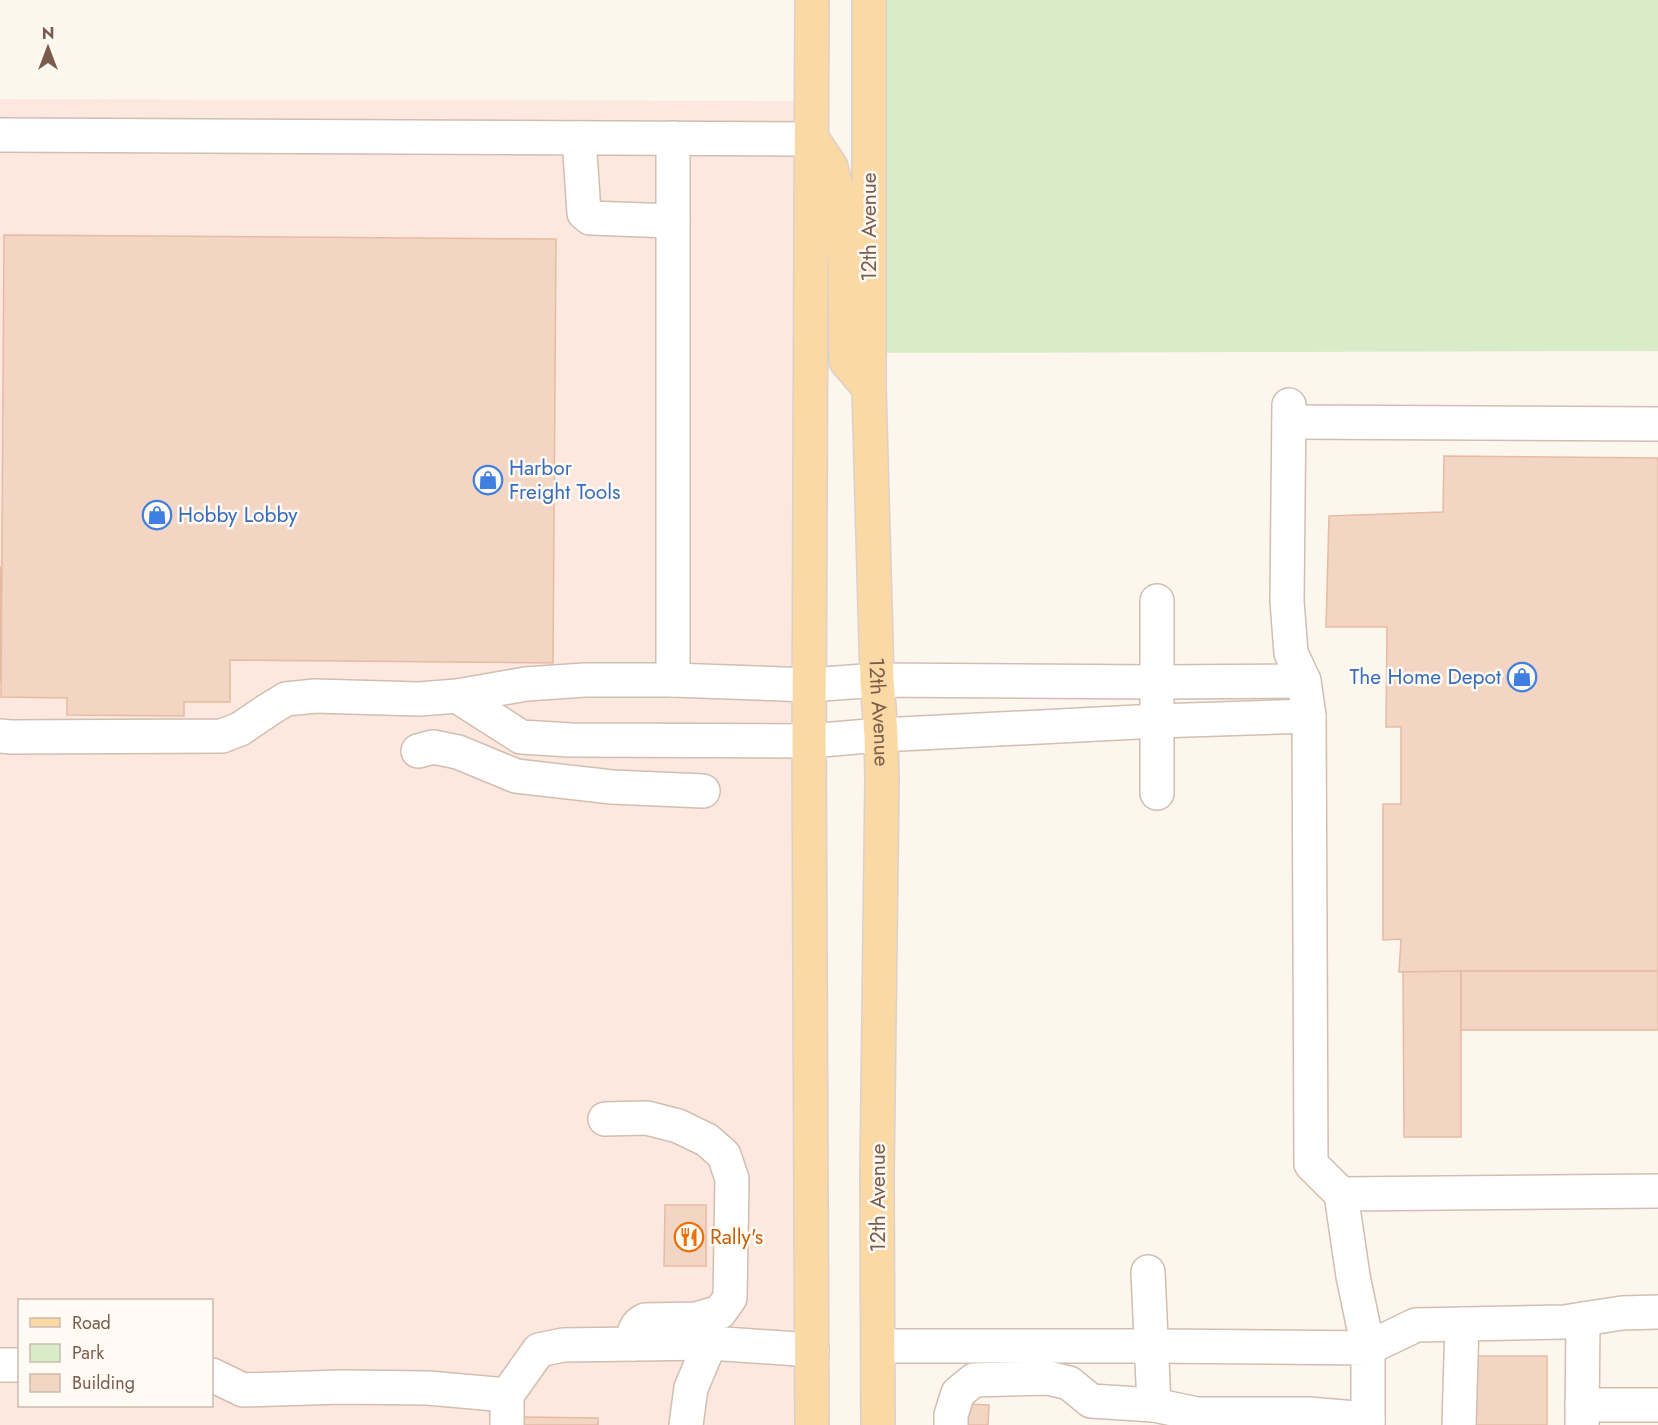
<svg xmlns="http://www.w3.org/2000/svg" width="1658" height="1425" viewBox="0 0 1658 1425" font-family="Jost,sans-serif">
  <rect width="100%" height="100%" fill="#fdf6ec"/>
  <path fill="#fde8e0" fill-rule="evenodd" d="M0,99L812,101V1425H0ZM20,1300H212V1406H20Z"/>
  <path fill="#d8ecc9" d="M865,0H1658V351L882,353Z"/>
  <g fill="#f3d5c3" stroke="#e6bba3" stroke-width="1.5">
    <path d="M4,235L556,239L553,663L230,660V702H184V716L67,715V698L1,697Z"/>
    <path d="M1444,456L1658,458V971L1399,972L1401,939L1383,940V804H1401V727H1386L1387,627H1326L1329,516L1443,512Z"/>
    <rect x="0" y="567" width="1" height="114"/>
    <path d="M1461,971V1137H1404L1403,972Z"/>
    <rect x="1461" y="971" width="197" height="59"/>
    <path d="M665,1205H706V1266H664Z"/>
    <rect x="1473" y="1356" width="74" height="69"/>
    <path d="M947,1403L989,1405L988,1425H946Z"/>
    <path d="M522,1417L598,1418V1425H522Z"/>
  </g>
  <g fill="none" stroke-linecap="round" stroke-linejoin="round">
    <g stroke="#d1beb0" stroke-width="36">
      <g id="minor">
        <path d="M0,135L813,139"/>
        <path d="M579,138L584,213L590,218L673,221"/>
        <path d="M673,138V680"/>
        <path d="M1289,405L1287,601L1291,653L1304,681L1309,716L1311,1164L1341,1194L1353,1276L1368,1348L1416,1325L1564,1322L1622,1313L1658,1312"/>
        <path d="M1289,422L1658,424"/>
        <path d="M1157,601V793"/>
        <path d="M457,696L521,737L571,740L809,741L881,735L1157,721L1309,716"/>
        <path d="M0,736L10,737L222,736L240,729L268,710L286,699L315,696L419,699L457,696L526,684L585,680H673L810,685L877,680L1157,682L1304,681"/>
        <path d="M418,751L433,747L458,752L516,776L612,787L703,791"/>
        <path d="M605,1119L647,1118L678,1126L707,1140L724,1155L732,1179L730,1298L720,1312L696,1319L645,1320C634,1325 634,1333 633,1344"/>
        <path d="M1341,1194L1658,1191"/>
        <path d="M1148,1272L1154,1405L1197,1414H1308L1368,1419"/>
        <path d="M878,1346H1151L1368,1348V1425"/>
        <path d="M0,1365H20"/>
        <path d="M212,1375L243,1390L342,1387L428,1388L507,1395"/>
        <path d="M1582,1405H1658"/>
        <path d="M507,1425V1395L539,1350L563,1345L710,1343L812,1350"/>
        <path d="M686,1425L691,1388L710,1343"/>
        <path d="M951,1425V1415L958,1393L974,1380L1048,1378L1069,1383L1091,1401L1154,1405"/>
        <path d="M1459,1425L1462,1324"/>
        <path d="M1582,1425L1583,1319"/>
      </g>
    </g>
    <g stroke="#dad1cd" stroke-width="36">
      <g id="major">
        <path id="s1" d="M869,0V388L877,680L881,735L882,778L877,1175L878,1425"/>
        <path d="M815,143L831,167L841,206L845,266L846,361L869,388"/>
        <path d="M812,1425L809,741L812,0"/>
      </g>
    </g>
    <use href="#minor" stroke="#fff" stroke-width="33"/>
    <use href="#major" stroke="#fbd9a5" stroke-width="33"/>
  </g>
  <defs>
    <g id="shop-ring" transform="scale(1.5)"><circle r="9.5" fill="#fffaf3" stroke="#3f7fe0" stroke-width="1.5"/><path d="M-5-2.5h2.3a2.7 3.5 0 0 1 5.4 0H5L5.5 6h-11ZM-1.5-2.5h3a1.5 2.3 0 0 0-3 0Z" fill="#3f7fe0"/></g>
    <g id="restaurant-ring" transform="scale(1.5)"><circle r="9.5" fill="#fffaf3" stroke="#e8710a" stroke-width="1.5"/><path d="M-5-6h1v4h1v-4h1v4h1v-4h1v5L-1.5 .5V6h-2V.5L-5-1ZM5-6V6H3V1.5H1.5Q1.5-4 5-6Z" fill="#e8710a"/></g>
  </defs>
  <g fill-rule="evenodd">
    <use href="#shop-ring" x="488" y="480"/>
    <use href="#shop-ring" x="157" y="515"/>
    <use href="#shop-ring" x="1522" y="677"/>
    <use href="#restaurant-ring" x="689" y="1237"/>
  </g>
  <g text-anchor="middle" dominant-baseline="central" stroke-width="5" stroke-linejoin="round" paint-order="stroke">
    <g font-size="21" fill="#7a5c4d" stroke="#fffaf3">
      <text transform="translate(869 227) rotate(-90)">12th Avenue</text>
      <text stroke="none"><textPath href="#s1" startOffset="712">12th Avenue</textPath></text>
      <text transform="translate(878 1198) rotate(-90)">12th Avenue</text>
    </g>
    <g font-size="21" fill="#366cbe" stroke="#fffaf3" text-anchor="start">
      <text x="509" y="468">Harbor<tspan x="509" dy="24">Freight Tools</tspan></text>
      <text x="178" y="515">Hobby Lobby</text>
      <text x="1501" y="677" text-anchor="end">The Home Depot</text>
    </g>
    <g font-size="21" fill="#c56008" stroke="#fffaf3" text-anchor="start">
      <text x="710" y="1237">Rally's</text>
    </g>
  </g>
  <rect x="18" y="1299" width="195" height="108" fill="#fffaf3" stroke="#cabbb1" stroke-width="1.5"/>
  <rect x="30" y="1318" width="30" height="9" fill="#fbd9a5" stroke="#cabbb1" stroke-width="1.5"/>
  <text x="72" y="1329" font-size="18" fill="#7a5c4d">Road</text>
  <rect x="30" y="1344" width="30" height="18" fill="#d8ecc9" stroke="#cabbb1" stroke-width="1.5"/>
  <text x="72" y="1359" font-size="18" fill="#7a5c4d">Park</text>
  <rect x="30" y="1374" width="30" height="18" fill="#f3d5c3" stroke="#cabbb1" stroke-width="1.5"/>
  <text x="72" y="1389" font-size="18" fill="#7a5c4d">Building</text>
  <g transform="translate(48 48)" stroke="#fffaf3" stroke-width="4.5" paint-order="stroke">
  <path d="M0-4.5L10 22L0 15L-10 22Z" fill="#7a5c4d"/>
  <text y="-9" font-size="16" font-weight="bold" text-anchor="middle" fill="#7a5c4d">N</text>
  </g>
</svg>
